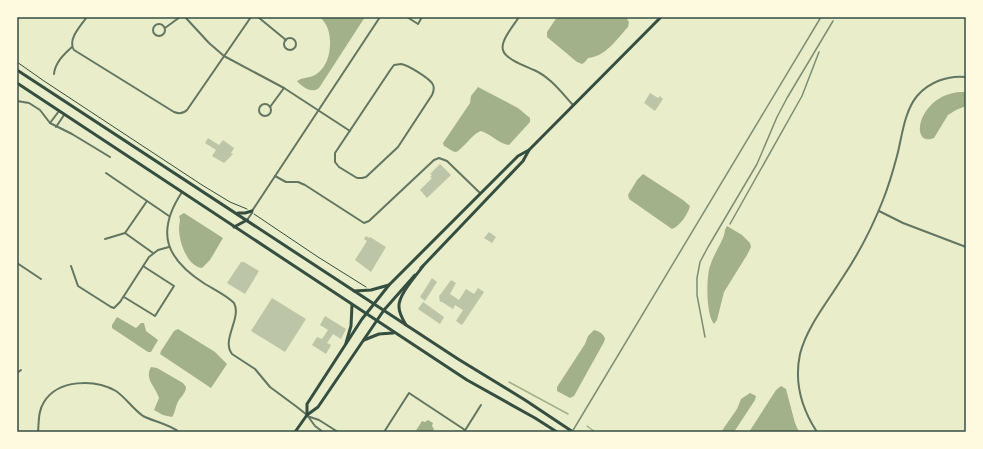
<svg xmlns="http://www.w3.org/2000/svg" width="983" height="449" viewBox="0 0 983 449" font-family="'DejaVu Sans',sans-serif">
  <rect width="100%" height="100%" fill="#e9edc9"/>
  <g fill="#a3b18a">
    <path d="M320,17H365L319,88C312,94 302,87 297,81C303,77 309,78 315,75C329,67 332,47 329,33C328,27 324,21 320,17Z"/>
    <path d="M557,17H626L629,22L628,27C617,39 605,57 588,58L585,62L582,64L577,62L547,37V32Z"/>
    <path d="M478,87L518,108L530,118V122L509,145C499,144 491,134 481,131C473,133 461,151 456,152C452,152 447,147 444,146L443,143L470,103L471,96Z"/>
    <path d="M959,92H966V106L956,110L948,115L934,138C910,148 916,97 959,92Z"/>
    <path d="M643,174L683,200L690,206C688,214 680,226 672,229L629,199L628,195L637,180Z"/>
    <path d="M184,213L223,238L210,260L202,268C187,266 179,242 179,228C179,224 181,220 179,216Z"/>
    <path d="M727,226L742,235L750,243L751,247L747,255L724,292L717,320L714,324C706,315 706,278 710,266C713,256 719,247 723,238C725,234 724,230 727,226Z"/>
    <path d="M117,317L136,328L141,323H144L146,331L158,340L151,352H148L112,328V325Z"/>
    <path d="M178,329L215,352L227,364L211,388L160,354L161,351L174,331Z"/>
    <path d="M594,330C599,331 604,334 605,339L604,342L574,396L570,398L557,391V387L585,344L588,336Z"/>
    <path d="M151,367L157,368L183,383L186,387C186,394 179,398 177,404C175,409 175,413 172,417L163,415L154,410L159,398C156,387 144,379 151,367Z"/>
    <path d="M781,386L786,389L795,423L799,432H749L776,390Z"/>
    <path d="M750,393L756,396L755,400L734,432H721L737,409L741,399Z"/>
    <path d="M428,420L433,423L432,426L434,429L432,432H415L422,421L425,422Z"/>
  </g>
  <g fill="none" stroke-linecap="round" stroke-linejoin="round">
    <g stroke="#a3b18a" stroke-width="1.5">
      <path d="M509,382L568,414"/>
      <path d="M587,426L595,432"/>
    </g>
  </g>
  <g fill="#bcc5a7">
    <path d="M650,93L658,98L660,96L663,99L655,111L644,103Z"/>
    <path d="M208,138L219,145L223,140L234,148L231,153L233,154L224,163L212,156L216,150L205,143Z"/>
    <path d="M440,164L451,175L427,198L420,190L432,178L430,177L432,175L430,174Z"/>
    <path d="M489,232L496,237L492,243L484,238Z"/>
    <path d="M366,236L369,238L370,237L386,247L371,272L355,260L367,241L364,239Z"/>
    <path d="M241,262H244L259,271L245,294L227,283Z"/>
    <path d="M432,278L437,282L425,301L420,297Z"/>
    <path d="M451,280L456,283L450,294L459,300L466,289L474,294L478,288L484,292L462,325L456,321L463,310L455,305L453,309L442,302H440L439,296L440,295Z"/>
    <path d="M272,298L306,319L285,352L251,331Z"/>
    <path d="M423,302L444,317L440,324L418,309Z"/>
    <path d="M325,316L346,329L341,339L333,334L327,343L331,345L326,354L312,345L317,337L322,339L328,330L320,325Z"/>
  </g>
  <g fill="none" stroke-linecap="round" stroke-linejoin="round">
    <g stroke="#344e41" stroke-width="1">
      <path d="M17,62L44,81L202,185L230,202L247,209"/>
      <path d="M254,214L318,257L366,287"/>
    </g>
    <g stroke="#617663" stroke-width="2">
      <path d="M87,17C81,25 67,40 74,50L174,112C179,114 183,114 187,110L251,17"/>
      <path d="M185,17L209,43L224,56L284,88L350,131"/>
      <path d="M258,17L286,40"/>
      <path d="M407,17L418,24L422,17"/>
      <path d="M519,17C514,25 500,41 503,50C505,59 525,66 534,70C550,77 561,92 573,105"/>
      <circle cx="159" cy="30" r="6"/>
      <path d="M165,28L180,17"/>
      <circle cx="290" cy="44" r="6"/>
      <path d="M401,64C408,65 427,77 432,83C435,87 434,91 432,95L398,147L366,177L362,178H357L339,167L335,162V153L391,69L394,65Z"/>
      <path d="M54,74C55,63 63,55 72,47"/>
      <path d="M17,101L29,103L40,110L50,123L72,134L110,157"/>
      <circle cx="265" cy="110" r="6"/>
      <path d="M270,107L284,88"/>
      <path d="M50,123L59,111"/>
      <path d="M56,127L64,115"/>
      <path d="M106,173L169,216"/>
      <path d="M275,176L286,182H298L305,185L364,223L369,221L434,160L439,158L447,161L480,193"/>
      <path d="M182,192C155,233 166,259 205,284C215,290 226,295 234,303C242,318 221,340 232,354L255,369L270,387L297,407L307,415L315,426L323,432"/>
      <path d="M879,211L903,223L966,247"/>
      <path d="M247,220L252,213V211L380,17"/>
      <path d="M125,233L147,201"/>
      <path d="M105,239L125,233L153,253"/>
      <path d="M17,263L41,279"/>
      <path d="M71,266L78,286L111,307L114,308L120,302L149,257L158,250L169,247"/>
      <path d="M124,297L155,316L174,286L143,266"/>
      <path d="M17,373L21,370"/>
      <path d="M307,416L319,420L338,432"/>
      <path d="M38,432C39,422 38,411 44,402C58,379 95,379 116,391C126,398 133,409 143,416C155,422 169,424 179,432"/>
      <path d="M384,432L409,393L465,430"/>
      <path d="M464,432L481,405"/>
      <path d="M817,432C802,409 794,382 800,354C807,327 826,304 841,280C858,255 872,228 883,200C889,185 893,171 897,156C902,137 904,112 917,96C929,82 948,75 966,77"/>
    </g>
    <g stroke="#344e41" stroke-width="3">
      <path d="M421,268L523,161L529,150"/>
      <path d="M307,415V404L362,319L389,285L518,156L529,150L661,17"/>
      <path d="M295,432L307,415L318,407L384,310L415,275"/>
    </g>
    <g stroke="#344e41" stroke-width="3">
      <path d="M17,70L458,359L525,400L573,432"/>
      <path d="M17,83L467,380L535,418L557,432"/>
      <path d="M238,213H245L252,211"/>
      <path d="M234,227L247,220"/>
      <path d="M354,291L371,290L389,285"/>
      <path d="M406,325C403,320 399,313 399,307C398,295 416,276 423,266"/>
      <path d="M364,340L379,334L393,333"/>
      <path d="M346,343L351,326L352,305"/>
    </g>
    <g stroke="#7c8e77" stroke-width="1.5">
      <path d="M730,224L802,96L819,52"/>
      <path d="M705,337L697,295V278L700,262L708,247L757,164L777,117L787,98L833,21"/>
      <path d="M572,432L821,17"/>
    </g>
  </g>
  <rect width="983" height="449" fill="none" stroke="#fefae0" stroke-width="36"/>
  <rect x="18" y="18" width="947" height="413" fill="none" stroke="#344e41" stroke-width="1.5"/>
</svg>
